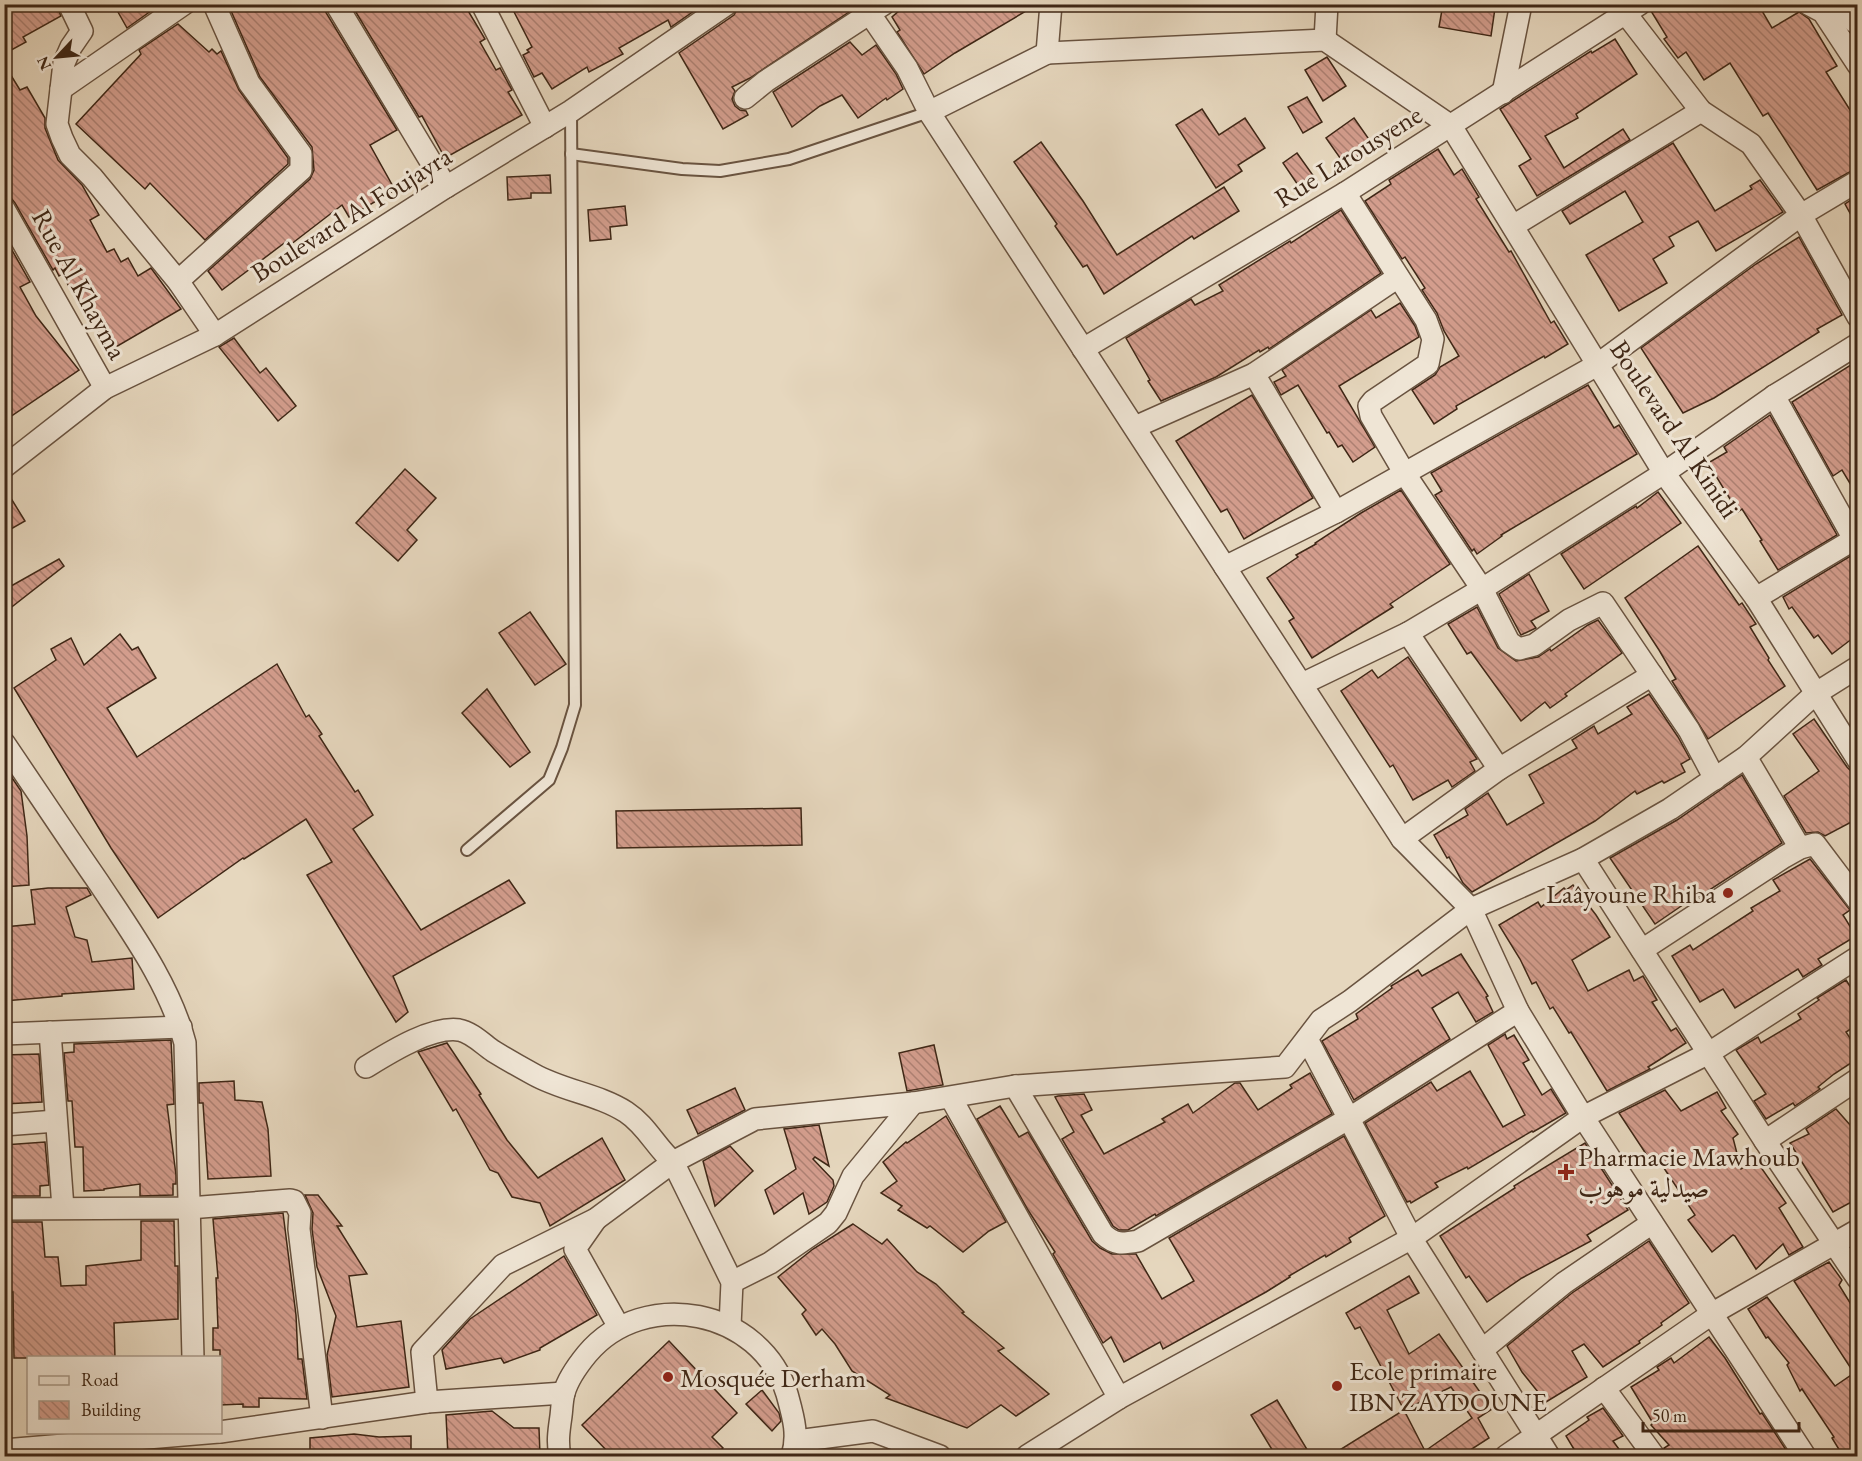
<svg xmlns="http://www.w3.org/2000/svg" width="1862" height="1461" viewBox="0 0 1862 1461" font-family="'EB Garamond',Amiri,serif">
  <defs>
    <pattern id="building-back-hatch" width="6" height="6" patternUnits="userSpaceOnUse" patternTransform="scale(1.5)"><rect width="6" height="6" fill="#d39d8d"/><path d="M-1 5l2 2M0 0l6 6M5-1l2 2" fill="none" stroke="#ad8072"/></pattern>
  </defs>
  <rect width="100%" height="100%" fill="#e6d7be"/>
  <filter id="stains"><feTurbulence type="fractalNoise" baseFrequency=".00333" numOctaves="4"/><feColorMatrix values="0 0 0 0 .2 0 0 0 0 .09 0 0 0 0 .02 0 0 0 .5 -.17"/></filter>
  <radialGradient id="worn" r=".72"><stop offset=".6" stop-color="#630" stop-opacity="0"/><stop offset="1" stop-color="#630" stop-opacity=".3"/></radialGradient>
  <g fill="url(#building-back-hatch)" stroke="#3f2716" stroke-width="1.5" fill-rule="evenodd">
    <path d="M4,4H56L61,16L23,37L26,42L4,54Z"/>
    <path d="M130,4H156L158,6L127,28L118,12Z"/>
    <path d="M228,4H323L325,11L397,130L370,145L395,190L349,217L342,205L290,245L287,241L222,290L208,271L310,179L314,170L312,147L260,77Z"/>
    <path d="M351,4H464L485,39L480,42L496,70L500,68L512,90L508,92L522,115L445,158L422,116L419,117Z"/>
    <path d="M510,4H704L671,27L668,20L619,48L623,54L589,72L587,67L552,89L542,73L534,77L523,55L529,52L527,50L532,47Z"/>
    <path d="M740,4H844L849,12L750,78L732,87L735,91L732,99L735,106L740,110L746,111L748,115L723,129L679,53L734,15Z"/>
    <path d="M907,4H1038L955,53L924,74L897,32L900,30L892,17Z"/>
    <path d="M1443,4H1473L1495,8L1491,36L1439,27Z"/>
    <path d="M1662,4H1690L1694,11L1705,4H1758L1772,28L1799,12L1809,19L1837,66L1826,72L1857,121V168L1817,190L1768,113L1763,116L1730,63L1704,80L1686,52L1678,58L1664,39L1667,37L1651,11Z"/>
    <path d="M178,24L209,52L212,49L217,54L221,51L239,90L288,158V164L205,240L150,183L145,189L76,124L141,54L139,50Z"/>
    <path d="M1615,39L1637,74L1576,114L1578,118L1545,136L1564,168L1623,129L1630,140L1537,196L1519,166L1531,159L1500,109L1591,51L1592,53Z"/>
    <path d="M850,42L862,55L876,45L896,74L903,89L887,100L886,98L858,118L842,95L820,106L792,127L773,92Z"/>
    <path d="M1327,57L1346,86L1323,101L1305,70Z"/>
    <path d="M4,64L20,90L27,87L45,118V128L58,160L82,185L99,215L90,220L107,252L114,249L121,262L128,258L138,276L151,268L181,309L109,351L83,305L80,306L62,274L59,276L55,268L53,270L15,203L11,198L4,196Z"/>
    <path d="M1307,97L1322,122L1303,133L1288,107Z"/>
    <path d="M1202,109L1219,135L1245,118L1265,148L1238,165L1242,171L1216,188L1176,125Z"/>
    <path d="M1354,118L1373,145L1345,165L1326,138Z"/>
    <path d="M1041,142L1083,201L1117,255L1224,187L1239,211L1194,239L1192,236L1104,294L1087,265L1083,267L1055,226L1057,224L1014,162Z"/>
    <path d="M1673,143L1715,211L1752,189L1750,186L1760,180L1783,212L1716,251L1698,221L1669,237L1674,246L1653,259L1667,283L1619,311L1586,255L1643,222L1625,191L1570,224L1562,211Z"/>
    <path d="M1438,149L1454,175L1462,169L1479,197L1476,199L1509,252L1511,251L1551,323L1554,321L1568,344L1545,358L1544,356L1456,406L1457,409L1434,424L1412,390L1435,375L1440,367L1459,356L1444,331L1437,313L1422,290L1425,288L1405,257L1402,259L1365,201L1391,184L1389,180Z"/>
    <path d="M1297,153L1317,181L1302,191L1283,163Z"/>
    <path d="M550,175L551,193H531V198L508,200L507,177Z"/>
    <path d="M1857,196V226L1845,204Z"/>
    <path d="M625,206L627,225L610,227L611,239L590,241L588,210Z"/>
    <path d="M1341,210L1381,273L1269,349L1268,347L1260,352L1259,350L1216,377L1161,401L1148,381L1150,380L1126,338L1191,299L1195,305L1223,291L1219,285L1290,241L1291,243Z"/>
    <path d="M4,236L30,282L20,287L36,316L79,370L4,421Z"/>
    <path d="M1799,237L1842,315L1817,329L1819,332L1714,398L1683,413L1641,348L1756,264Z"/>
    <path d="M1400,303L1415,326L1419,337L1339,386L1375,447L1353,462L1342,445L1338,447L1329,432L1327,433L1298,385L1281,395L1274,382L1286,376L1282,370L1371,310L1376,318Z"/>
    <path d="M234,338L260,373L266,368L296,406L278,421L219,347Z"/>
    <path d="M1857,361V495L1842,470L1833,476L1792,402Z"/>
    <path d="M1588,385L1614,428L1619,425L1637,454L1501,535L1502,536L1477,554L1474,549L1472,551L1435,495L1442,491L1431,473Z"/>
    <path d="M1252,395L1313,498L1244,539L1227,509L1221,512L1176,441Z"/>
    <path d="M1770,415L1837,535L1778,570L1760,541L1762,540L1742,509L1738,512L1708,463L1727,452L1724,447Z"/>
    <path d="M405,469L436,498L407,530L417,540L398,561L356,523Z"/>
    <path d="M4,487L25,521L4,533Z"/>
    <path d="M1401,490L1450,564L1390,604L1393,607L1312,658L1289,621L1294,618L1267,578L1298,557L1296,555L1316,544L1315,543L1361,513Z"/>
    <path d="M1658,492L1681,523L1584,589L1561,554L1636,506L1637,508Z"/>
    <path d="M1698,546L1739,605L1742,603L1756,624L1750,627L1769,658L1768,660L1785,686L1708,739L1672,681L1676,679L1659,650L1625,598Z"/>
    <path d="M1857,552V635L1832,654L1818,635L1814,638L1792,607L1789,609L1783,597Z"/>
    <path d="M59,559L64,566L4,613V590Z"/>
    <path d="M1529,574L1549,611L1531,621L1536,628L1521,635L1499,594Z"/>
    <path d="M1477,607L1498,648L1516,661L1538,657L1550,649L1551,651L1588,625L1598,620L1622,653L1565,694L1567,696L1550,708L1545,702L1521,721L1471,652L1467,654L1448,624Z"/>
    <path d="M530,612L566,664L535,685L499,633Z"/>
    <path d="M120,634L132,650L138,647L156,678L107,708L137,757L277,664L306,717L309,715L322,734L319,736L355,792L358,790L373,815L353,829L421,930L509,880L525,903L393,976L408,1012L396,1022L307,875L332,862L306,819L244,859L243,858L158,918L111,848L14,688L56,660L51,649L71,638L84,665Z"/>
    <path d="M1408,657L1477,759L1470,762L1475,771L1452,787L1448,780L1413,800L1393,765L1390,767L1341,691L1372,670L1378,678Z"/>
    <path d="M487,689L530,752L510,767L462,713Z"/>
    <path d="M1649,694L1678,737L1690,759L1681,764L1685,772L1664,783L1662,781L1637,794L1635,791L1595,821L1472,892L1463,883L1449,857L1447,858L1434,835L1468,815L1465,809L1488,793L1507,825L1544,803L1529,775L1577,748L1572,740L1594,726L1598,734L1632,714L1627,707Z"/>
    <path d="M1814,719L1847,767L1857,777V819L1825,836L1818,832L1806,833L1784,796L1819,771L1793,734Z"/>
    <path d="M4,766L21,791L27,836L29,885L4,887Z"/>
    <path d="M1742,775L1782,843L1694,900L1693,898L1655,924L1610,858L1677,820Z"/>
    <path d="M801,808L802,845L617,848L616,811Z"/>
    <path d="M1810,859L1850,910L1843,915L1856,936L1818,959L1822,965L1803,977L1798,969L1735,1008L1723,989L1700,1002L1672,956L1690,945L1693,950L1753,911L1751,908L1780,891L1773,880Z"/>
    <path d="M1573,885L1596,915L1610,937L1572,960L1588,991L1629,970L1634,981L1643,976L1657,1000L1652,1002L1671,1031L1676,1028L1686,1043L1648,1067L1650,1069L1607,1091L1571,1032L1569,1033L1553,1007L1550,1009L1536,982L1532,984L1520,959L1499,925L1538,902L1541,907L1564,888L1566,890Z"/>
    <path d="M48,888H87L91,895L66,907L75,937L87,940L92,962L132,958L134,989L62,994V996L4,1001V927L35,924L31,890Z"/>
    <path d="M1461,954L1488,996L1486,997L1493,1012L1476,1022L1458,992L1432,1008L1450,1039L1354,1100L1322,1041L1358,1019L1356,1014L1392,988L1391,986L1418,970L1422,976Z"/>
    <path d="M1846,980L1857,997V1025L1846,1032L1857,1049V1059L1834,1074L1818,1087L1820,1089L1795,1106L1793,1103L1766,1119L1754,1101L1766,1094L1736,1050L1758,1037L1761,1043L1801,1019L1798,1014L1819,1000L1817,998Z"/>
    <path d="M1505,1034L1507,1039L1514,1035L1529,1060L1523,1063L1542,1095L1551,1089L1566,1113L1533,1132L1532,1131L1468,1169L1467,1167L1435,1183L1438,1187L1411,1203L1410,1201L1407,1202L1365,1123L1431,1082L1437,1091L1470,1071L1503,1127L1525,1115L1488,1045Z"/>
    <path d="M171,1040L174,1104L167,1105L176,1175V1184H173V1195L140,1196V1184L104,1189V1190L84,1191L83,1147H75L72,1101H68L64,1053L74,1052V1044Z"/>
    <path d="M447,1043L481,1094L479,1095L507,1140L538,1178L602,1138L625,1180L550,1226L540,1203L512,1197L498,1173L490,1170L456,1109L453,1111L418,1052Z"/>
    <path d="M934,1045L943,1085L907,1091L899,1053Z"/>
    <path d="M39,1054L42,1102L4,1104V1055Z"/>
    <path d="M1310,1073L1332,1114L1156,1216L1155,1214L1128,1230H1119L1113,1226L1062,1139L1074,1132L1055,1097L1058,1096L1084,1094L1092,1110L1081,1115L1104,1154L1165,1122L1162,1119L1188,1104L1193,1113L1235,1083H1240L1258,1110L1292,1088L1290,1085Z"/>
    <path d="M234,1081L235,1100L262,1102L268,1129L271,1176L208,1179L203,1103H199V1083Z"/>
    <path d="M735,1088L745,1110L698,1134L687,1110Z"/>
    <path d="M1665,1090L1681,1111L1717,1092L1726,1108L1721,1111L1738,1134L1733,1138L1741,1169L1753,1163L1757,1168L1760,1166L1786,1203L1779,1208L1803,1247L1789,1255L1783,1244L1756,1269L1735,1236L1733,1235L1712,1252L1688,1220L1695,1215L1656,1156L1650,1160L1619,1113Z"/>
    <path d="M1000,1106L1019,1137L1028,1132L1092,1241L1100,1248L1112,1254H1136L1162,1299L1194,1281L1169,1238L1344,1136L1385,1216L1349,1238L1351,1242L1326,1257L1325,1255L1289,1276L1290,1277L1266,1292L1163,1349L1160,1342L1124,1362L1111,1337L1103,1343L1053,1254L1055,1252L1028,1210L977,1119Z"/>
    <path d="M1836,1109L1851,1126L1857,1127V1199L1833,1212L1790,1143L1809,1134L1806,1129Z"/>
    <path d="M946,1116L1006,1222L989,1231L963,1252L930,1226L927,1228L898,1210L902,1206L881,1193L897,1181L883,1162L906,1142L907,1143Z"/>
    <path d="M819,1125L829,1166L815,1157L813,1159L833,1180L834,1186L827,1202L809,1214L803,1193L774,1214L765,1190L796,1169L784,1129Z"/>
    <path d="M45,1142L49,1185L40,1186V1196H6L4,1145Z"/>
    <path d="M1585,1143L1628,1210L1587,1235L1591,1241L1522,1278L1487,1302L1469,1276L1466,1278L1440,1236L1515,1188L1514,1186Z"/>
    <path d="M730,1146L753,1171L715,1206L703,1161Z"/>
    <path d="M305,1195H318L342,1226H337L367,1274L349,1276L357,1327L401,1321L409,1387L332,1397L327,1355L336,1316L317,1267L312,1229L313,1213Z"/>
    <path d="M283,1213L296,1315L298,1359H302L307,1399L259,1398V1407H243V1404L220,1405V1350H213V1328H218L216,1278H218L213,1219Z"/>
    <path d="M141,1221H174L175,1266H178V1319L114,1323L115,1358H14L13,1292H9L7,1266L11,1265L7,1222H42L45,1257H58L61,1286L86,1285V1266L141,1260Z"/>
    <path d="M853,1224L882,1244L887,1239L917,1272L936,1284L964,1312L962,1313L1004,1348L998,1351L1049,1394L1016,1416L1001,1405L967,1428L886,1398L890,1395L852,1371L835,1344L822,1329L816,1335L802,1314L806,1310L778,1277L813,1249Z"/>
    <path d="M1649,1241L1689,1303L1661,1323L1662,1325L1639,1341L1640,1343L1603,1367L1584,1344L1572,1351L1587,1377L1546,1402L1522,1372L1507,1346L1572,1293Z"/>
    <path d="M564,1256L597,1315L540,1348V1350L504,1363L501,1358L446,1369L442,1350L470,1319Z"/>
    <path d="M1829,1262L1842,1280L1839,1285L1857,1314V1456H1843L1832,1438L1834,1437L1802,1389L1800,1391L1787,1365L1789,1363L1768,1337L1766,1338L1748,1309L1767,1297L1835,1386L1854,1373L1794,1281Z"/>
    <path d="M1409,1276L1419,1293L1387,1310L1409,1354L1439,1334L1492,1409L1478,1418L1489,1438L1461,1456H1330L1404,1410L1360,1327L1355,1329L1346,1313ZM1451,1387L1472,1418L1425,1451L1404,1410Z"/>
    <path d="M1709,1337L1725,1358L1760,1414L1762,1413L1790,1456H1666L1664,1448L1669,1445L1651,1425L1653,1423L1631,1387L1659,1370L1657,1367L1671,1358L1674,1363Z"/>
    <path d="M669,1341L737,1413L712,1437L723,1448L714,1456H612L582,1425Z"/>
    <path d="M762,1390L779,1413L781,1421L772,1431L746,1404Z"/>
    <path d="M1277,1400L1311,1456H1276L1251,1415Z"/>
    <path d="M1603,1408L1623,1436L1613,1441L1624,1456H1578L1566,1436L1589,1420L1587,1417Z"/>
    <path d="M492,1411L514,1428H539L540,1456H448L446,1415Z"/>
    <path d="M354,1434L379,1437L411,1436V1456H310V1438Z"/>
  </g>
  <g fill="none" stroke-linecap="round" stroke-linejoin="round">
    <g stroke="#695340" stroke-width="14">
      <g id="service">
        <path d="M571,154L682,169L720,171L789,159L929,112"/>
        <path d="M467,850L549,780L562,748L575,705L571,111"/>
      </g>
    </g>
    <g stroke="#695340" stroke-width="24">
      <g id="minor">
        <path d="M69,4L82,31L71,47L64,63L57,124L62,138L70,155L92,177L178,281L215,335"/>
        <path d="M336,4L446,187"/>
        <path d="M482,4L545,127"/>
        <path d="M863,4L907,68L929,112L1402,839L1471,909L1518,1011L1583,1117L1805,1456"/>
        <path d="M1808,4L1823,12L1858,65"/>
        <path d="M1626,14L1701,111L1751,144L1801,215L1858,317"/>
        <path d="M1325,40L1327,4"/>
        <path d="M1047,53L1325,40L1451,126L1664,473L1756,598L1858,760"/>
        <path d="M61,89L184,4"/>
        <path d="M1503,93L1521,4"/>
        <path d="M745,98L766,81L884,4"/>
        <path d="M929,112L1047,53L1051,4"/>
        <path d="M1345,193L1426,320L1433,339L1428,364L1373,401L1369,406L1371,416L1405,474L1482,589L1509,642L1519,649L1534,645L1569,620L1603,603L1689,730L1715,779"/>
        <path d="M4,209L105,388"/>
        <path d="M1513,226L1701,111"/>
        <path d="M178,281L301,170V154L249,83L214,4"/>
        <path d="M1083,349L1345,193L1640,4"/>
        <path d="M1254,374L1336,512"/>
        <path d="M1774,396L1854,539"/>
        <path d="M1135,427L1254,374L1398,277"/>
        <path d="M4,467L105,388L215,335L446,187L571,111L727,4"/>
        <path d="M1225,567L1336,512L1597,365L1801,215L1858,181"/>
        <path d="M1756,598L1858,537"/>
        <path d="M1408,633L1499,769"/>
        <path d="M1302,684L1408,633L1482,589L1664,473L1774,396L1858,344"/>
        <path d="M4,743C36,790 67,837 99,883C132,933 170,985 185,1043L193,1358"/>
        <path d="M1746,757L1800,848"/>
        <path d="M1402,839L1499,769L1652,675"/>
        <path d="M1583,859L1765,1141L1858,1279"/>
        <path d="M1642,950L1784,857L1800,848L1815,844L1858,901"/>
        <path d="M50,1032L63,1208"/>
        <path d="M4,1034L181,1027"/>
        <path d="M1307,1039L1413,1241L1549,1456"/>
        <path d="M366,1067C389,1053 431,1026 459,1030C471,1032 483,1044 493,1051C506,1059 520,1067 533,1074C563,1091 598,1094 626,1112C646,1125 656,1147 673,1162L732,1282L730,1326"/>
        <path d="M1015,1086L1103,1234C1115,1245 1122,1244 1138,1241L1348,1119L1518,1011"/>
        <path d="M951,1098L1119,1398"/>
        <path d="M4,1125L56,1121"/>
        <path d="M1765,1141L1858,1079"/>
        <path d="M4,1209L189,1208L290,1200L294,1201L300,1213L299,1229L322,1418"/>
        <path d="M596,1219L575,1249L619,1327"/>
        <path d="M732,1282L770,1263L828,1223L836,1213L853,1176L913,1103"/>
        <path d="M1482,1350L1564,1283L1652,1223"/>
        <path d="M1604,1388L1654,1456"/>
        <path d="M427,1402L422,1352L503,1265L596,1219L673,1162L755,1119L913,1103L1015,1086L1285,1067L1321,1020L1350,1001L1471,909L1583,859L1670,809L1746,757L1815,694L1858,667"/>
        <path d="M220,1432L427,1402L564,1393"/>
        <path d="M797,1441L873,1431L940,1456"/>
        <path d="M4,1450L219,1432"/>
        <path d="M560,1456C557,1442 559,1430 561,1416C562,1408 562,1400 564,1393C568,1378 578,1365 587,1354C644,1286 761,1309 787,1394C793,1416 799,1435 792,1456"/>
        <path d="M1027,1456L1119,1398L1412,1238L1583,1117L1709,1053L1858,957"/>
        <path d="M1506,1456L1713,1313L1858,1230"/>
      </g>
    </g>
    <g stroke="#3f2716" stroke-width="33">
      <path id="secondary" d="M1840,4L1858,19"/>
    </g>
    <use href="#service" stroke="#efe5d5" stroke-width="10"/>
    <use href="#minor" stroke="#efe5d5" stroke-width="21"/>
    <use href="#secondary" stroke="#efe5d5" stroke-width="30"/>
  </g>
  <g fill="#8f2418" stroke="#efe5d5" stroke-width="2">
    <circle cx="1728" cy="893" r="6"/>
    <path d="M1563 1163h6v6h6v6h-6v6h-6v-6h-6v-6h6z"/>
    <circle cx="668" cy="1377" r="6"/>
    <circle cx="1337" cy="1386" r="6"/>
  </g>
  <g text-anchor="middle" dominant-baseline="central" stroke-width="6" stroke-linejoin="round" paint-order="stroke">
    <g font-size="27" fill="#3f2716" stroke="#efe5d5">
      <text transform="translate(1348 156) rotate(-32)">Rue Larousyene</text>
      <text transform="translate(351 214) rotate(-32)">Boulevard Al Foujayra</text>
      <text transform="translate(80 284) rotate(61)">Rue Al Khayma</text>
      <text transform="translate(1675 429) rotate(56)">Boulevard Al Kinidi</text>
    </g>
    <g font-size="27" fill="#3f2716" stroke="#efe5d5" text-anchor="start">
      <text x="1716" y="893" text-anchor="end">Laâyoune Rhiba</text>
      <text x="1578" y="1156">Pharmacie Mawhoub<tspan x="1578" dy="31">صيدلية موهوب</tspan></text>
      <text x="1349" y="1370">Ecole primaire<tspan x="1349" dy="31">IBN ZAYDOUNE</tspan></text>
      <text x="680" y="1377">Mosquée Derham</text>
    </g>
  </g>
  <rect width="1862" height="1461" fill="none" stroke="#e6d7be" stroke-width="24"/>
  <rect x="6" y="6" width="1850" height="1449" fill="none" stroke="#3f2716" stroke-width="3"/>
  <rect x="12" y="12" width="1838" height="1437" fill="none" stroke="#3f2716" stroke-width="1.5"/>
  <rect x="27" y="1356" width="195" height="78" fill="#efe5d5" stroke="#a99989" stroke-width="1.5"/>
  <rect x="39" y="1376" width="30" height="9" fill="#efe5d5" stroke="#a99989" stroke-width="1.5"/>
  <text x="81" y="1386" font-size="18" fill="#3f2716">Road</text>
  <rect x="39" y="1401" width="30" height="18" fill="url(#building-back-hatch)" stroke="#a99989" stroke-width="1.5"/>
  <text x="81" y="1416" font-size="18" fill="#3f2716">Building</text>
  <g transform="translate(57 57) rotate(244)" stroke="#efe5d5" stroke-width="4.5" paint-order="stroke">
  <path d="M0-4.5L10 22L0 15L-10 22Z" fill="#3f2716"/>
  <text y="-9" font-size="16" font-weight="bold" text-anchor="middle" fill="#3f2716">N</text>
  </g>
  <path d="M1643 1422v9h156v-9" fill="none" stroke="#3f2716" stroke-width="3"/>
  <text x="1652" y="1422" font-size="18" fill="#3f2716" stroke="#efe5d5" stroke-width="4.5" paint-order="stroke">50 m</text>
  <rect width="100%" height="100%" filter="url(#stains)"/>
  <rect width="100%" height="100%" fill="url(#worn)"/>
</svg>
